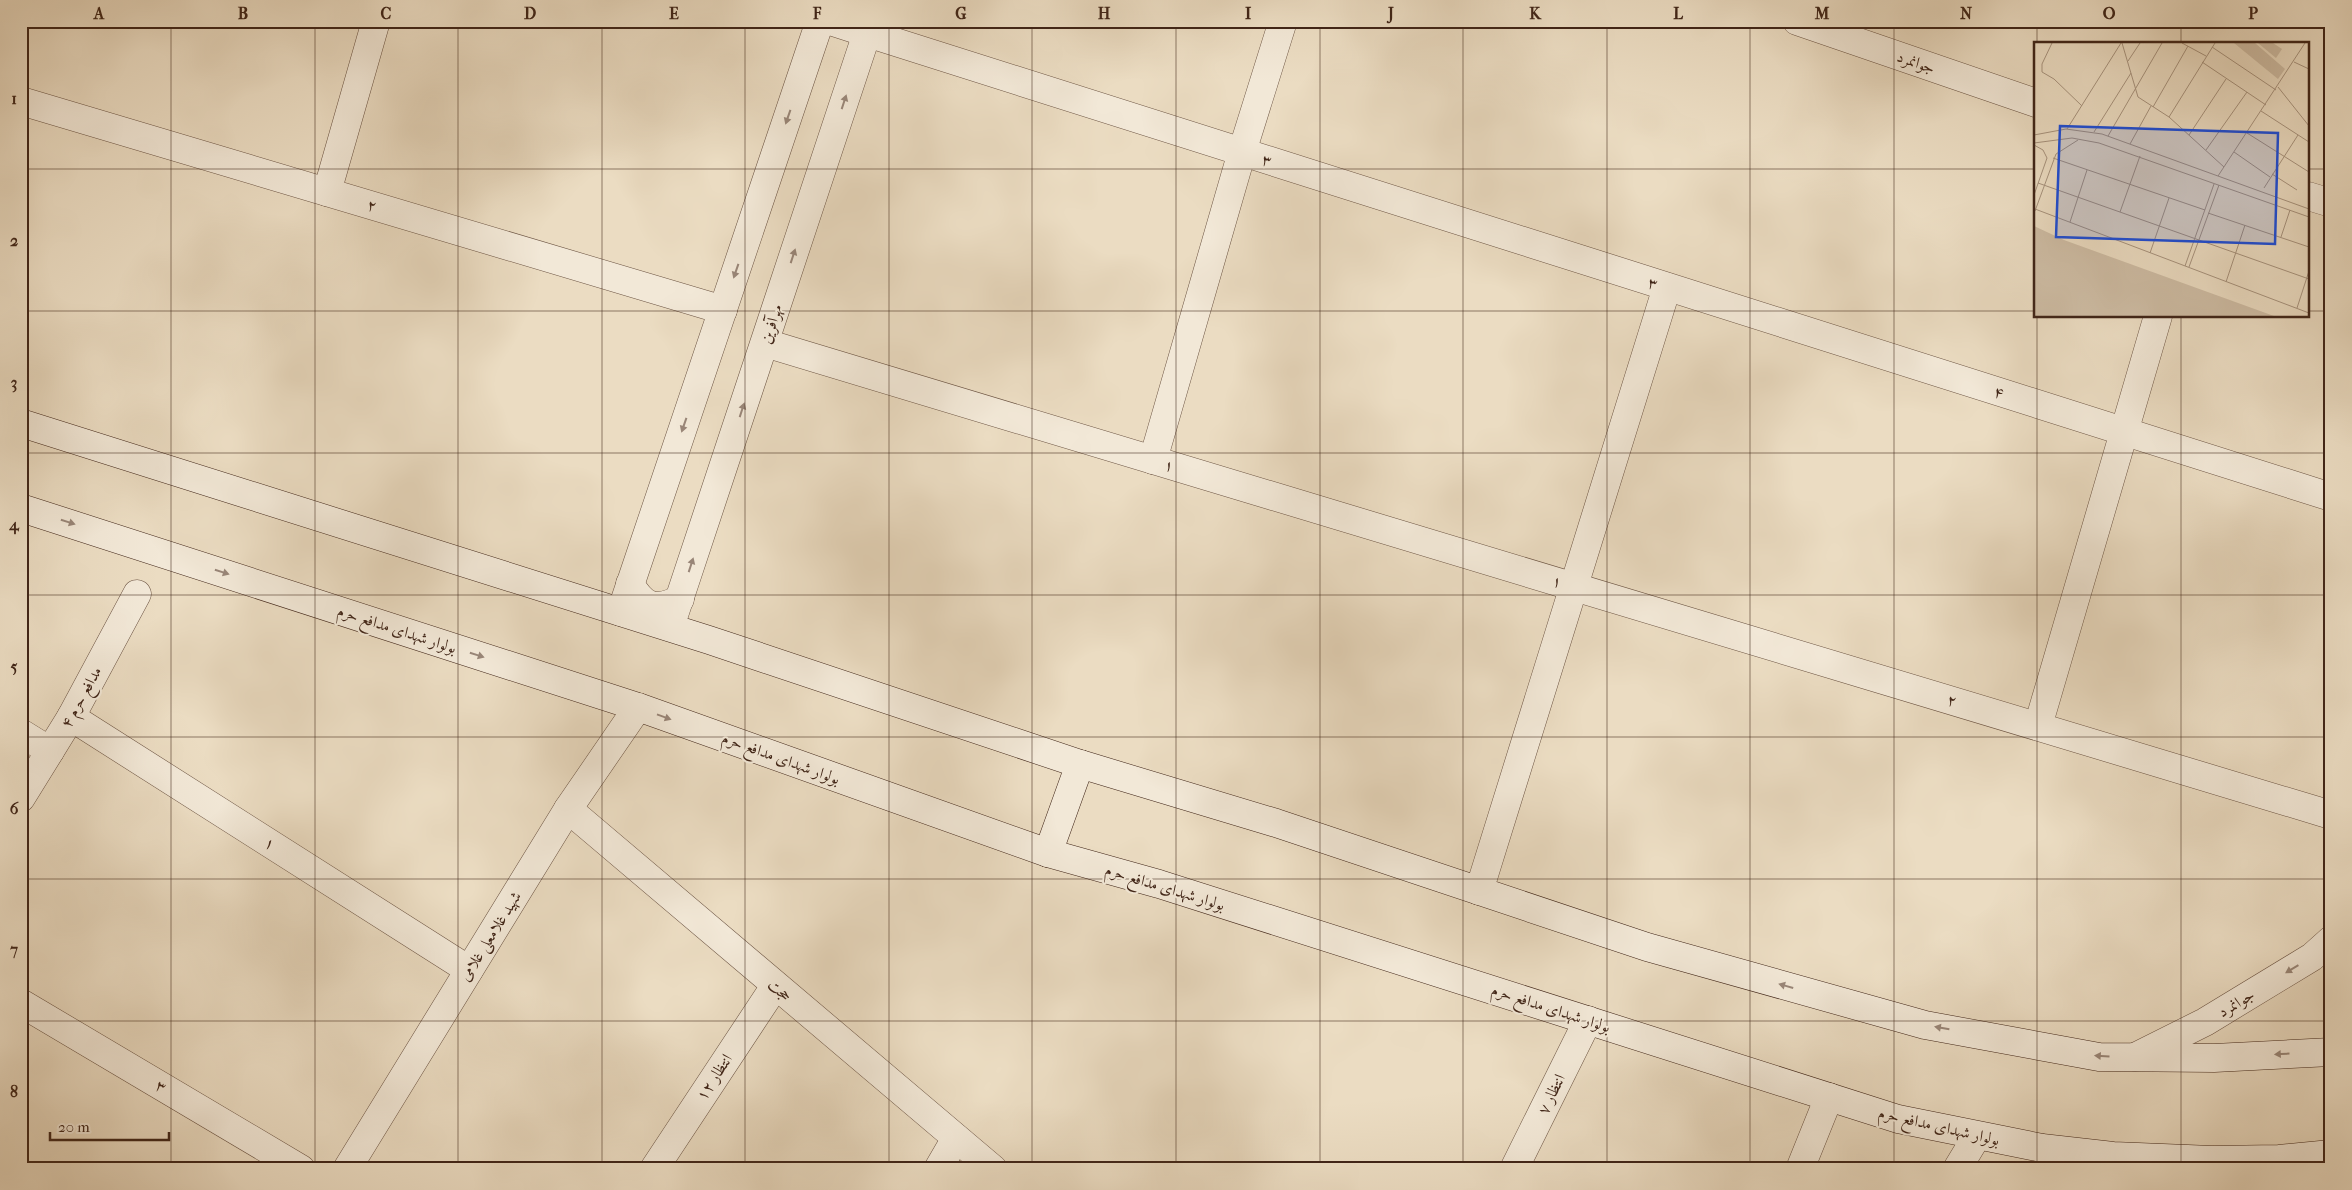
<svg xmlns="http://www.w3.org/2000/svg" width="2352" height="1190" viewBox="0 0 2352 1190" font-family="'IM FELL French Canon',Amiri,serif">
  <rect width="100%" height="100%" fill="#ebdcc2"/>
  <filter id="stains"><feTurbulence type="fractalNoise" baseFrequency=".004" numOctaves="4"/><feColorMatrix values="0 0 0 0 .2 0 0 0 0 .09 0 0 0 0 .02 0 0 0 .5 -.17"/></filter>
  <radialGradient id="worn" r=".72"><stop offset=".6" stop-color="#630" stop-opacity="0"/><stop offset="1" stop-color="#630" stop-opacity=".3"/></radialGradient>
  <g fill="none" stroke-linecap="round" stroke-linejoin="round">
    <g stroke="#6b5342" stroke-width="29">
      <g id="minor">
        <path d="M867,33L2331,497"/>
        <path d="M21,101L723,310"/>
        <path d="M327,192L376,21"/>
        <path d="M765,343L2331,815"/>
        <path d="M1153,460L1242,152L1283,21"/>
        <path d="M71,717L469,970"/>
        <path d="M2038,726L2158,316"/>
        <path d="M21,733L50,751"/>
        <path d="M21,798L71,717L137,594"/>
        <path d="M1479,891L1667,287"/>
        <path d="M21,1003L301,1169"/>
        <path d="M654,1169L775,986"/>
        <path d="M938,1169L956,1138"/>
        <path d="M1514,1169L1588,1020"/>
        <path d="M1800,1169L1829,1097"/>
        <path d="M1957,1169L1977,1136"/>
      </g>
    </g>
    <g stroke="#6b5342" stroke-width="29">
      <g id="tertiary">
        <path d="M830,21L867,33"/>
        <path d="M1797,21L2036,103"/>
        <path d="M2308,196L2331,203"/>
        <path d="M630,584C644,607 655,612 680,599"/>
        <path d="M621,612L820,21"/>
        <path d="M670,627L871,21"/>
        <path d="M568,809L993,1169"/>
        <path d="M2135,1057L2205,1022L2312,957L2331,940"/>
        <path d="M347,1169L568,809L638,707"/>
      </g>
    </g>
    <g stroke="#402518" stroke-width="29">
      <g id="secondary">
        <path d="M21,423L709,640L1080,764L1276,823L1647,947L1925,1025L2099,1057L2214,1058L2331,1052"/>
        <path d="M21,508L638,707L1048,853L1159,884L1898,1119L2042,1148L2113,1156L2212,1160L2279,1159L2331,1154"/>
        <path d="M1048,853L1080,764"/>
      </g>
    </g>
    <use href="#minor" stroke="#f2e8d7" stroke-width="28"/>
    <use href="#tertiary" stroke="#f2e8d7" stroke-width="28"/>
    <use href="#secondary" stroke="#f2e8d7" stroke-width="28"/>
  </g>
  <defs><path id="oneway-solid" d="M-6-.8H1V-3.2L6.5 0L1 3.2V.8H-6Z" transform="scale(1.25)"/></defs>
  <g fill="#998678">
    <use href="#oneway-solid" transform="translate(844 102) rotate(-72)"/>
    <use href="#oneway-solid" transform="translate(788 117) rotate(109)"/>
    <use href="#oneway-solid" transform="translate(793 256) rotate(-72)"/>
    <use href="#oneway-solid" transform="translate(736 271) rotate(109)"/>
    <use href="#oneway-solid" transform="translate(742 410) rotate(-72)"/>
    <use href="#oneway-solid" transform="translate(684 425) rotate(109)"/>
    <use href="#oneway-solid" transform="translate(68 522) rotate(18)"/>
    <use href="#oneway-solid" transform="translate(691 565) rotate(-72)"/>
    <use href="#oneway-solid" transform="translate(222 572) rotate(18)"/>
    <use href="#oneway-solid" transform="translate(477 655) rotate(18)"/>
    <use href="#oneway-solid" transform="translate(664 717) rotate(20)"/>
    <use href="#oneway-solid" transform="translate(2292 969) rotate(149)"/>
    <use href="#oneway-solid" transform="translate(1786 986) rotate(-164)"/>
    <use href="#oneway-solid" transform="translate(1942 1028) rotate(-170)"/>
    <use href="#oneway-solid" transform="translate(2282 1054) rotate(177)"/>
    <use href="#oneway-solid" transform="translate(2102 1056) rotate(-176)"/>
  </g>
  <path fill="none" stroke="#402518" stroke-width="1" stroke-opacity="0.55" d="M171,21V1169M315,21V1169M458,21V1169M602,21V1169M745,21V1169M889,21V1169M1032,21V1169M1176,21V1169M1320,21V1169M1463,21V1169M1607,21V1169M1750,21V1169M1894,21V1169M2037,21V44M2181,21V44M21,169H2036M2308,169H2331M21,311H2036M2308,311H2331M2037,316V1169M2181,316V1169M21,453H2331M21,595H2331M21,737H2331M21,879H2331M21,1021H2331"/>
  <g text-anchor="middle" dominant-baseline="central" stroke-width="4" stroke-linejoin="round" paint-order="stroke">
    <g font-size="16" fill="#402518" stroke="#f2e8d7">
      <text transform="translate(1916 62) rotate(19)">جوانمرد</text>
      <text transform="translate(1267 160) rotate(18)">۳</text>
      <text transform="translate(372 205) rotate(17)">۲</text>
      <text transform="translate(1653 283) rotate(18)">۳</text>
      <text transform="translate(771 324) rotate(-72)">مهرآفرین</text>
      <text transform="translate(1999 392) rotate(18)">۴</text>
      <text transform="translate(1169 465) rotate(17)">۱</text>
      <text transform="translate(1557 581) rotate(17)">۱</text>
      <text transform="translate(397 629) rotate(18)">بولوار شهدای مدافع حرم</text>
      <text transform="translate(81 697) rotate(-61)">مدافع حرم ۴</text>
      <text transform="translate(1952 700) rotate(17)">۲</text>
      <text transform="translate(781 758) rotate(20)">بولوار شهدای مدافع حرم</text>
      <text transform="translate(270 843) rotate(32)">۱</text>
      <text transform="translate(1165 887) rotate(17)">بولوار شهدای مدافع حرم</text>
      <text transform="translate(490 936) rotate(-58)">شهید غلامعلی غلامی</text>
      <text transform="translate(780 990) rotate(40)">حجت</text>
      <text transform="translate(2236 1003) rotate(-31)">جوانمرد</text>
      <text transform="translate(1551 1008) rotate(18)">بولوار شهدای مدافع حرم</text>
      <text transform="translate(714 1077) rotate(-57)">انتظار ۱۲</text>
      <text transform="translate(161 1086) rotate(31)">۳</text>
      <text transform="translate(1551 1094) rotate(-64)">انتظار ۷</text>
      <text transform="translate(1939 1126) rotate(13)">بولوار شهدای مدافع حرم</text>
    </g>
  </g>
  <g transform="translate(2034 42)">
    <rect width="275" height="275" fill="#ebdcc2"/>
    <path d="M200,1H221L251,27L244,37ZM224,1H239L248,7L242,16ZM0,184L30,198L240,274H0Z" fill="#cebda5"/>
    <path fill="none" stroke="#a7937e" stroke-width="1" d="M18,1L8,22V30L20,37L48,64M88,1L104,55L135,75L190,125M148,1L172,14M178,5L242,48M94,19L106,1M168,20L232,63M260,20L275,27M244,45L275,84M119,65L154,4M227,69L275,100M135,75L181,1M33,87L87,1M60,90L97,31M213,91L275,130M0,93L32,87L68,92L275,167M155,93L192,37M74,94L128,1M0,101L38,96L65,101L275,175M96,102L117,64M0,103L9,108L13,116L0,153M172,108L213,50M200,110L236,135M19,116L171,168M238,132L263,148M184,134L271,1M4,141L275,237M230,146L264,93M1,167L275,271M1,169L22,112L44,98M86,170L106,114M174,171L275,205M36,180L53,128M247,195L256,168M116,211L135,156M151,224L180,142M155,225L185,143M192,240L211,183M263,266L275,229"/>
    <path fill="#1d4ed8" fill-opacity="0.15" stroke="#1d4ed8" stroke-width="2.5" d="M26,84L244,91L241,202L22,195Z"/>
    <rect width="275" height="275" fill="none" stroke="#402518" stroke-width="2.5"/>
  </g>
  <rect width="2352" height="1190" fill="none" stroke="#ebdcc2" stroke-width="55"/>
  <path d="M50 1132v8h119v-8" fill="none" stroke="#402518" stroke-width="2.5"/>
  <text x="58" y="1132" font-size="15" fill="#402518" stroke="#f2e8d7" stroke-width="4" paint-order="stroke">20 m</text>
  <rect x="28" y="28" width="2296" height="1134" fill="none" stroke="#402518" stroke-width="2"/>
  <g font-size="16" text-anchor="middle" font-weight="bold" fill="#402518">
    <text x="99" y="19">A</text>
    <text x="243" y="19">B</text>
    <text x="386" y="19">C</text>
    <text x="530" y="19">D</text>
    <text x="674" y="19">E</text>
    <text x="817" y="19">F</text>
    <text x="961" y="19">G</text>
    <text x="1104" y="19">H</text>
    <text x="1248" y="19">I</text>
    <text x="1391" y="19">J</text>
    <text x="1535" y="19">K</text>
    <text x="1678" y="19">L</text>
    <text x="1822" y="19">M</text>
    <text x="1966" y="19">N</text>
    <text x="2109" y="19">O</text>
    <text x="2253" y="19">P</text>
    <text x="14" y="104">1</text>
    <text x="14" y="246">2</text>
    <text x="14" y="388">3</text>
    <text x="14" y="530">4</text>
    <text x="14" y="672">5</text>
    <text x="14" y="814">6</text>
    <text x="14" y="955">7</text>
    <text x="14" y="1097">8</text>
  </g>
  <rect width="100%" height="100%" filter="url(#stains)"/>
  <rect width="100%" height="100%" fill="url(#worn)"/>
</svg>
